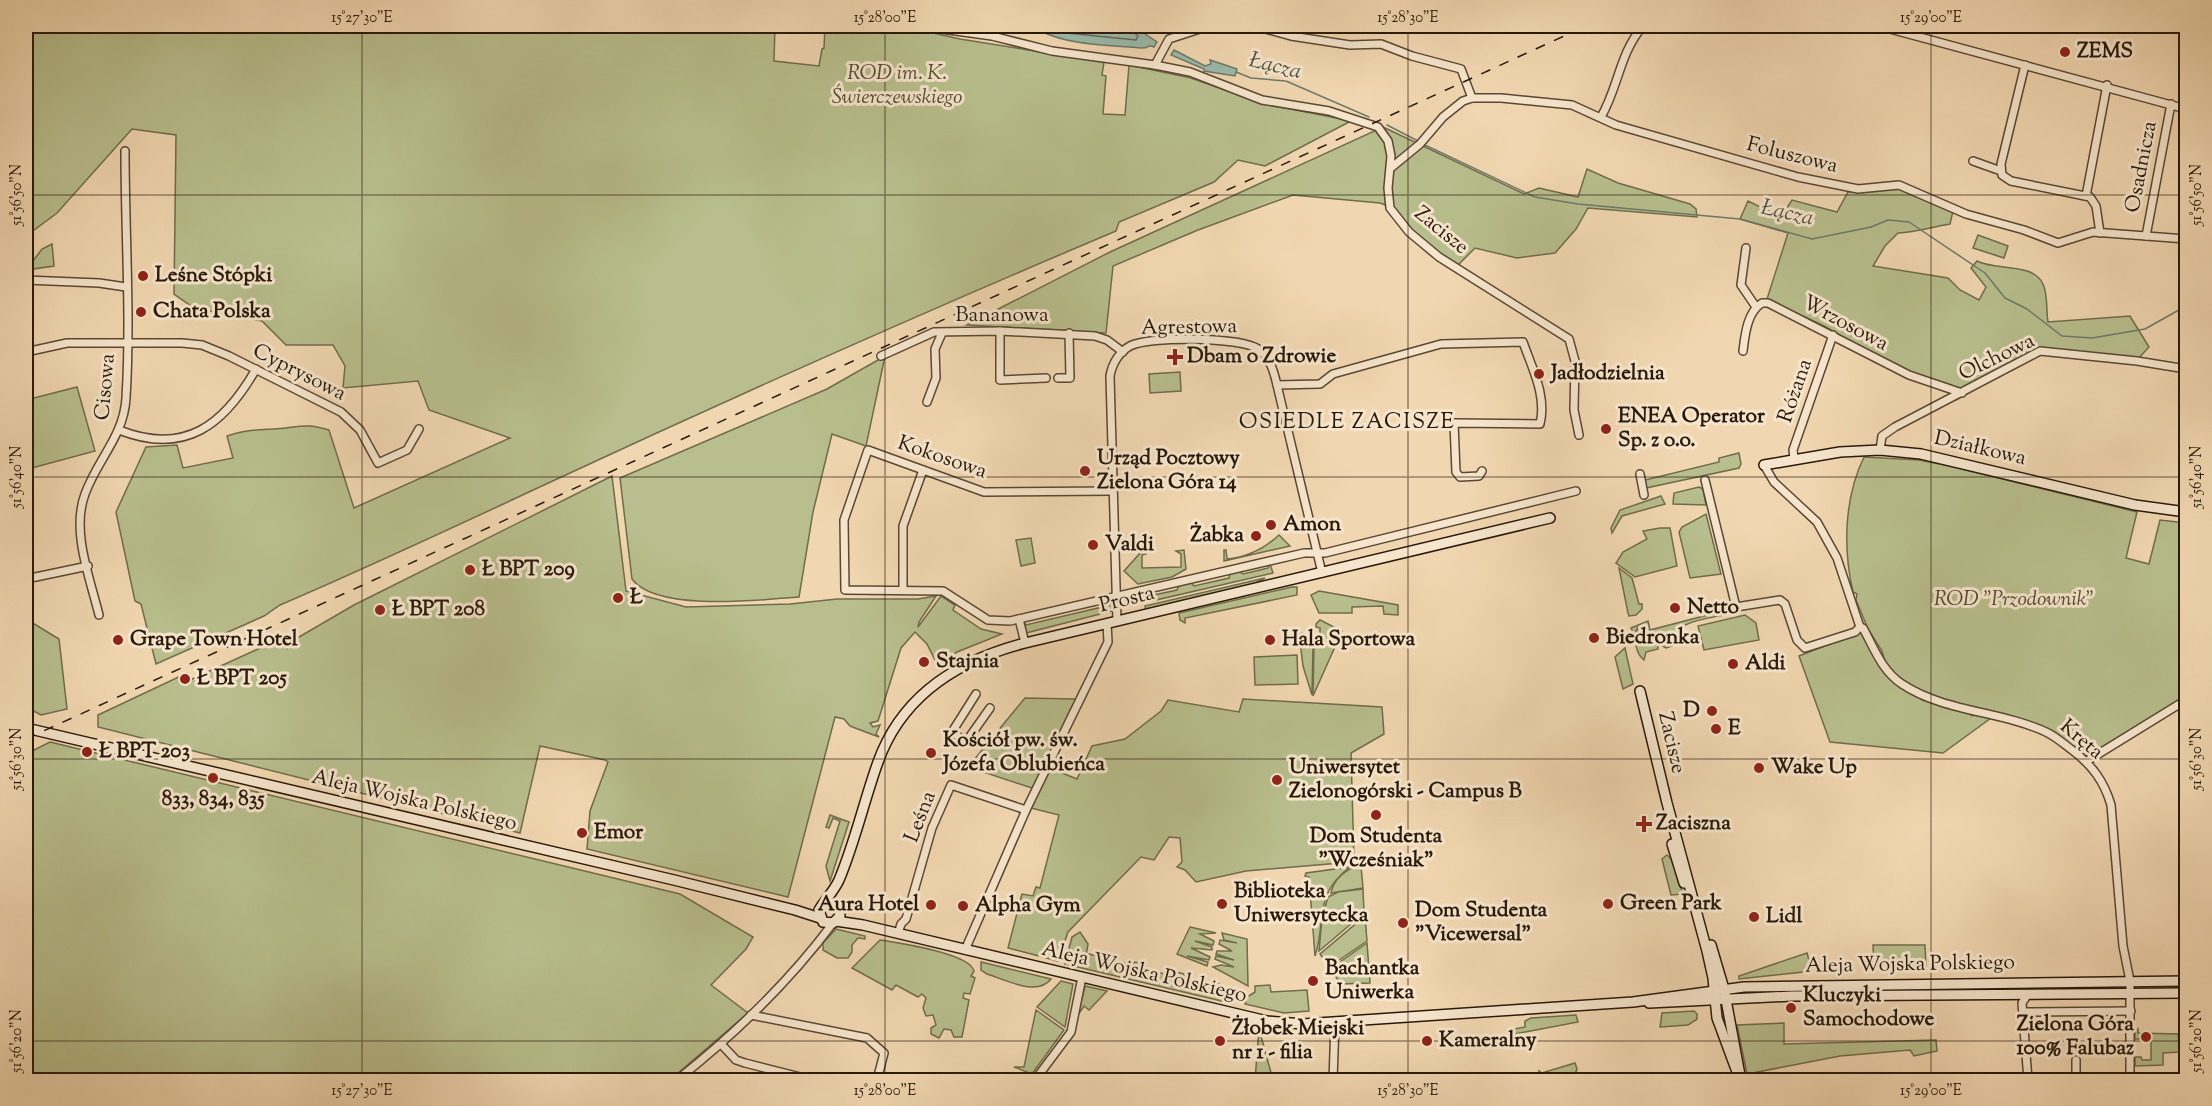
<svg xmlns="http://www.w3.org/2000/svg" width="2212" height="1106" viewBox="0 0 2212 1106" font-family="'Sorts Mill Goudy',serif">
  <rect width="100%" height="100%" fill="#f1d7b1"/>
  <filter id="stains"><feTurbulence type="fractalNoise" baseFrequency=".00333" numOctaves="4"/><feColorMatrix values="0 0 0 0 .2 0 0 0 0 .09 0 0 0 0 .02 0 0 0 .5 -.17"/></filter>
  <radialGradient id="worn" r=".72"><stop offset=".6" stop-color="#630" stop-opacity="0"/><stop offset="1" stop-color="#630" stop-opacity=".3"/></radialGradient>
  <g fill="#b8be8d" stroke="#706c4c" stroke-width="1.5">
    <path d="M26,26H775L774,61L819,66L822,49L824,48L825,26H902L960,39L1104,62L1102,75L1106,76L1103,114L1125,115L1129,65L1191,78L1262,103L1351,121L1265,166L1238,160L1214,182L1119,222L1116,231C924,312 733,397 544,485C456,526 369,567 280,605L264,616L156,664L141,604L135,601L116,512L146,447L177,445L183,468L233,458L227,436C243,430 256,430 273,429C296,428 305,422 329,430L354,508L510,438L429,410L418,381L343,388L345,366L333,345H286L262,321L194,308L174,294L176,135L132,129L57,213L26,236Z"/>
    <path d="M1383,127L1524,194L1539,188L1578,197L1587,169L1618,183L1690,204L1696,209L1697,217L1588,208L1576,229L1555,253L1517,258L1475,248L1458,265L1419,239L1391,207L1380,203L1293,195L1198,230L1113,266L1106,333L967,325L1110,252Z"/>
    <path d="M1893,186L1953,211L1950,224C1931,227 1917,232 1898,233L1885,246L1873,266L1948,278L1960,290L1979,300L1986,287L1971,268L1977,261C1995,271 2033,262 2043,284C2048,294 2046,311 2048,322L2130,316L2149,347L2137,360L2065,352L2036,355L1956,400L1948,388L1896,367L1824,326L1767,299L1788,233L1740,219L1748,201L1781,217L1792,200L1837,212L1848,192Z"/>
    <path d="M1978,235L2008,246L2004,258L1973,248Z"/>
    <path d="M52,244L54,266L26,270L42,249Z"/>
    <path d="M885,356L866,446L832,434L813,512L799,597C761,600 656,612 632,579L620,478L827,389Z"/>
    <path d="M1180,372L1181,391L1150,393L1149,374Z"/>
    <path d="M77,387L95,451L28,469L26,400Z"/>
    <path d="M1739,453L1741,464L1739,468L1646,488L1645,480L1719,462V458Z"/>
    <path d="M1864,457L1919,460L1949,466L2137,512L2126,558L2149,564L2160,520L2186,523V698L2087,756L2044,728L1927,694L1896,676L1886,665L1882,651L1868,629L1856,600L1857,594L1853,592C1843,549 1844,498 1864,457Z"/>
    <path d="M612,476L626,591L686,607L790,604L837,599H918L936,596L919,622L918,627L941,596L955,605L953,610L981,629L1002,634L957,652L937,664L927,644L915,632L901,648L878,721L870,723L873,727L880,725L876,734L879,737L850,726L844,719L835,717L788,897L587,849L590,811L608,762L605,760L540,746L520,833L98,727V715L187,673L190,680L280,639L287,648V644L354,605Z"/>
    <path d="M1699,487L1703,489L1706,505L1673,504L1674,493Z"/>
    <path d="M1661,496L1665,504L1622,516L1612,533L1611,528L1620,510Z"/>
    <path d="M1706,514L1721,574L1690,578L1679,532L1682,527Z"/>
    <path d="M1660,528H1670L1677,566L1635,577L1616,563L1623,552L1647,539L1643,531Z"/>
    <path d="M1279,535L1290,546L1224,561V550H1226L1227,559C1248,557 1264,549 1279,535Z"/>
    <path d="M1031,538L1035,563L1021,566L1016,540Z"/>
    <path d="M1184,550L1186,569L1172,577L1138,584L1124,571L1142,551H1146V554L1142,555V568L1181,567V554L1176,551Z"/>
    <path d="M1270,564L1273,573L1143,603L1140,594L1145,597L1177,590L1179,585L1191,582L1194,586L1229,578L1230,574L1239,571L1243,574L1268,568Z"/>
    <path d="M1619,568L1632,578L1639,604H1642V609L1636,615L1629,616L1628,613Z"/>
    <path d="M1265,578L1252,585L1146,610L1145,606Z"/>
    <path d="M1292,587H1297V595L1185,618V623L1180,620L1179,613Z"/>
    <path d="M1319,591L1398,605V615L1384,614L1383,606L1352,607V613H1319L1311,595Z"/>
    <path d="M1105,602L1110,604L1112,611L1026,633L1024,621L1026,625L1102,607Z"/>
    <path d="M1727,610L1728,614C1709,619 1670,620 1672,646L1666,648L1658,643V649L1646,652L1644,660C1634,652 1635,638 1638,627L1634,635L1631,628L1648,621L1650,630Z"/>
    <path d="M1745,615L1756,623L1759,640L1704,650L1698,626Z"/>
    <path d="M26,619L59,639L67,709L41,715L28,708L26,711Z"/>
    <path d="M1320,620L1342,631L1313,696L1314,646L1320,645V628L1316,627V624Z"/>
    <path d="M1863,631L1879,664L1922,700L1969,712L1972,716L1976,713L1991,718L1943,753L1830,742L1799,656Z"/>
    <path d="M1299,633L1305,634V646H1313L1312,695L1303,666Z"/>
    <path d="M1625,648L1633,684L1623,689L1615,657Z"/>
    <path d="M1297,655L1298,684L1255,685L1254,657Z"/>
    <path d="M1025,698L1076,699L1042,776L1047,767L1077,779L1092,746L1125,739L1161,711L1168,700L1239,712L1243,699L1382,707L1384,734L1351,753L1354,859L1352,862L1246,871L1196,882L1185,870L1177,867L1182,862L1180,838L1169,837L1154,860L1141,857L1068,932L1058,961L1008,948L1022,894L1033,896L1036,887L1040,888L1059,815L1027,807L1035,789L968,767Z"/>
    <path d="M50,742L680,894L753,937L746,949L711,985L748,1013L670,1080H26V754Z"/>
    <path d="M830,815L849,822L830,881L826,866L840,821L833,818L829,828L826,827Z"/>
    <path d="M1667,855C1679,863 1674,884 1685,894L1671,895L1662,859Z"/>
    <path d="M1361,866L1363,888L1331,893C1333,880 1347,867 1361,866Z"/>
    <path d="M1350,867C1313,895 1327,919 1315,956L1309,877L1305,876L1306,873Z"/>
    <path d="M1363,889L1364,913L1319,951L1322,918L1328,897L1338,892Z"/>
    <path d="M1365,916L1367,941L1329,967L1320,954Z"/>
    <path d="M1190,927L1216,933L1200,934L1214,941L1213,945L1195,941L1212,947V950L1191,948L1210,957L1209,960L1187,956L1208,962L1207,966L1177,954Z"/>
    <path d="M836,929L865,936V939L858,938L852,945V952L848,958H837L823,950V943Z"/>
    <path d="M1080,932L1088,944L1086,956L1065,964L1072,937Z"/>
    <path d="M1222,933L1247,939L1248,986L1213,967L1221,965L1234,967L1215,959L1216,956L1234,960L1216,954L1217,951H1232L1219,944L1220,940L1237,943L1224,940Z"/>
    <path d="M880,940C898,943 970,953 974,971L971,976L975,978L970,994L964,993L963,998L969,1000L962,1037H954L951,1030L944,1029L939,1038L931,1034V1028L936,1025L933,1015L926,1016L923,1008L926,998L922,994L918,997L896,985L892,990L852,968Z"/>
    <path d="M1367,943L1370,983L1341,984L1330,969Z"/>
    <path d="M1873,945H1925L1926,968H1874Z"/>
    <path d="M1807,953L1812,971L1739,979V976Z"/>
    <path d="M1089,954L1133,965L1135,962L1145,964L1146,969L1175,977L1176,972L1184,974L1183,979L1217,987L1219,984L1227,991L1230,1003L1069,965Z"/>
    <path d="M981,962L1051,979C1037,997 1006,980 987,974L981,970Z"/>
    <path d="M1061,981L1073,984L1065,1027L1037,1007Z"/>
    <path d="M1270,985L1271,992L1307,990L1309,1011L1284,1013L1245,1004L1247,997L1255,992V986Z"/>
    <path d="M1085,986L1107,991L1089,1010L1084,1006L1078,1015Z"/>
    <path d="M1036,1010L1064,1030L1032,1074L1014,1067H1024Z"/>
    <path d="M1694,1011L1697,1014V1019L1688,1025L1660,1027L1662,1013Z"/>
    <path d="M1576,1015L1578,1022L1509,1035V1030L1525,1027V1021L1531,1018Z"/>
    <path d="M1784,1023V1044L1936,1040L1937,1051L1914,1056L1910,1050L1840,1056L1747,1074L1737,1025Z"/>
    <path d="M1259,1029L1273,1080H1255Z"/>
    <path d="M2138,1029V1033L2178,1034L2180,1052L2163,1053V1065L2135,1066V1057H2141L2142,1060H2151V1036H2142L2141,1039H2135V1031Z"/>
    <path d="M1575,1063L1577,1069L1575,1074L1552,1080H1541L1539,1071L1542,1073Z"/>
  </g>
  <g fill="#9bbaab" stroke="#6d7a6b" stroke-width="1.5">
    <path d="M1038,26H1133L1157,42L1154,47C1147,44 1150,48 1142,48C1111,45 1068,46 1039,30Z"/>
    <path d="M1174,50L1205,66L1211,64L1210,60L1237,69L1235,76L1204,71V69L1171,55Z"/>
  </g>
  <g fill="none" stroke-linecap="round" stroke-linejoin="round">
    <path stroke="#626a5b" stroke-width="1.5" d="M1045,26L1067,33L1136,40L1138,36L1132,31L1131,26"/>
    <g stroke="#6d7a6b" stroke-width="1.5">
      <path d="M1236,72L1251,78L1286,81L1369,117"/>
      <path d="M1387,125L1418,141"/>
      <path d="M1425,145L1535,197L1578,204L1740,219L1812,239L1871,227L1888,220L1909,222L1985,273L2005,298L2027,309L2062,336L2092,338L2145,329L2186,306"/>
    </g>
    <g stroke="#5a4834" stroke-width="10">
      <g id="street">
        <path d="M920,26L992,36L1052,51L1155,65L1169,39L1209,26"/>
        <path d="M1255,26L1291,36L1350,45L1381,44L1412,56L1461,69L1472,98"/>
        <path d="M1879,26L2186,109"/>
        <path d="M1155,65L1190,72L1262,100L1329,111L1378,127L1388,141L1391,156L1388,188L1390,208L1409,232L1439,257L1569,339L1575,361L1574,410L1579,435"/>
        <path d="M2025,65L2001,164L2002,175L2011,181L2090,197L2096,206L2100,233"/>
        <path d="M1601,117C1619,86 1619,54 1643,26"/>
        <path d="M1973,161L2001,171"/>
        <path d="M1392,167L1420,144L1443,117L1463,101L1472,98H1501L1572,105L1616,125L1798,177L1858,189L1899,185L1966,214L2024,230L2058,243L2093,232L2186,239"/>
        <path d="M2086,196L2107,85"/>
        <path d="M2146,236L2171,104"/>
        <path d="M1746,248L1741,285L1756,307"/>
        <path d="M26,280L99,283L126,287"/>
        <path d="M1000,331V380L1046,378"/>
        <path d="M1743,351C1745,335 1747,312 1762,303H1768L1909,375L1962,393"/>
        <path d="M26,352L67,343H182L202,345L229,356L341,412L360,430L378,463L407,450L419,429"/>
        <path d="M881,356L934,332L1000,331L1095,336L1107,340L1123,352"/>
        <path d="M1058,378H1070L1069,333"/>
        <path d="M1277,385L1320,384L1333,374L1441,344L1523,342C1532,368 1547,396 1540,424L1454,423L1456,472L1460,477L1479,476L1482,471"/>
        <path d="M927,402L936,378L935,349L942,333"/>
        <path d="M119,430C185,456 224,425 256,369"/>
        <path d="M1880,450L1882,436L1895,427L2040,351L2137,361L2186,369"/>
        <path d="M1794,458L1793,450L1833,335"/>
        <path d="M1764,465L1774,482L1817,522L1837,558L1860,627L1863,628C1874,648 1882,671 1902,684C1944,712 2001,711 2046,732C2055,736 2064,744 2072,750C2092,765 2104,781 2111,805L2123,946L2130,981V1080"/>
        <path d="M1640,474L1644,495"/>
        <path d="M1705,480L1736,607L1780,600L1785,604L1797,640L1805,648L1855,632L1860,627"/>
        <path d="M1113,491L984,492L868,450L844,520L845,590L943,591L988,620L1010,621L1304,553H1325L1576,491"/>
        <path d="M26,579L88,566"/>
        <path d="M903,589V526L923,470"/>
        <path d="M99,615C90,578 71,531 85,494C97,460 124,436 126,398C131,316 125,233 125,151"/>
        <path d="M1019,619L1025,643"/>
        <path d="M1117,621L1110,376C1112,364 1119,352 1130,346C1149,336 1240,337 1258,349C1270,357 1274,372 1277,385L1322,573"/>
        <path d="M976,694L952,732L966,742L990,708"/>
        <path d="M2087,761L2186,700"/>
        <path d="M898,934L901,924L906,919L932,828L951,785L1026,810"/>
        <path d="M965,950L1026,810L1108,642L1107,623"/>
        <path d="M2028,994L2022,1003L2028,1080"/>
        <path d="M2023,1012L2131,1011"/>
        <path d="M751,1015L867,1038L884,1053L877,1080"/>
        <path d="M721,1044L736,1060L745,1063L812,1080"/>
        <path d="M2076,1060V1080"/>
        <path d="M677,1080C735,1034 789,982 833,923"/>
        <path d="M1035,1080L1071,1032L1082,977"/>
        <path d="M1333,1080L1335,1023"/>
      </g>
    </g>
    <g stroke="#28190b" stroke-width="12">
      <g id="secondary">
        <path d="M1764,465L1840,452L1880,450L1921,454L2135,505L2186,512"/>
        <path d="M1640,691L1667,803L1707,951L1713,978L1717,1018L1740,1080"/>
        <path d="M26,728L674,880L795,910L820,918"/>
        <path d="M1672,844L1684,883"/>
        <path d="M825,903H832L839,908L840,916L833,923L823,922L819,910C825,900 834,891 839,880C855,842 864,801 878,762C902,695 959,660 1025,643L1550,518"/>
        <path d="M836,921L863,925L1267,1021L1303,1024L1633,1002L1744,987L2186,981"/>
        <path d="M1711,945L1724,989L1740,1075"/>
        <path d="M1649,1003L1792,996L2186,993"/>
      </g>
    </g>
    <use href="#street" stroke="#f6e5cc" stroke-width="7"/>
    <use href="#secondary" stroke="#f6e5cc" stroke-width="9"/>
    <path stroke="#28190b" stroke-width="1.5" stroke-dasharray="10 10" stroke-linecap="butt" d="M26,739L1586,26"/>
  </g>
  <path fill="none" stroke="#28190b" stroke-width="1.5" stroke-opacity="0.45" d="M362,26V1080M885,26V1080M1408,26V1080M1931,26V1080M26,195H2186M26,477H2186M26,759H2186M26,1041H2186"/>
  <g fill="#8f2418" stroke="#f6e5cc" stroke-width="2">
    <circle cx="2065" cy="52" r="6"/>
    <circle cx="143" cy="276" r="6"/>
    <circle cx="141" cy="312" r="6"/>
    <path d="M1172 348h6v6h6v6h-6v6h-6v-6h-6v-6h6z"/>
    <circle cx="1539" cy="374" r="6"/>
    <circle cx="1606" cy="429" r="6"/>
    <circle cx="1085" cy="471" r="6"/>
    <circle cx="1271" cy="525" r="6"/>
    <circle cx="1256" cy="536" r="6"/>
    <circle cx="1093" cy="545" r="6"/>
    <circle cx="470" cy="570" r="6"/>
    <circle cx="618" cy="598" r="6"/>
    <circle cx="1675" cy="608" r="6"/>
    <circle cx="380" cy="610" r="6"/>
    <circle cx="1594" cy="638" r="6"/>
    <circle cx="118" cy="640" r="6"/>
    <circle cx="1270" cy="640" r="6"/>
    <circle cx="924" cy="662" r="6"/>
    <circle cx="1733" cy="664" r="6"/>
    <circle cx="185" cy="679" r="6"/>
    <circle cx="1712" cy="711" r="6"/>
    <circle cx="1716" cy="729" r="6"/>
    <circle cx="87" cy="752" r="6"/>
    <circle cx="931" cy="753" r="6"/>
    <circle cx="1759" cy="768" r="6"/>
    <circle cx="213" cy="778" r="6"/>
    <circle cx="1277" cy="780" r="6"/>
    <circle cx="1376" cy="815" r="6"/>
    <path d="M1641 815h6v6h6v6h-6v6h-6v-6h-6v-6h6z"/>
    <circle cx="582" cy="833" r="6"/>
    <circle cx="1222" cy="904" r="6"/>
    <circle cx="1608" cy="904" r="6"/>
    <circle cx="931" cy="905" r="6"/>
    <circle cx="963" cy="906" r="6"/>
    <circle cx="1754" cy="917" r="6"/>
    <circle cx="1403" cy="923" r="6"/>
    <circle cx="1313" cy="981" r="6"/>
    <circle cx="1791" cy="1008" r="6"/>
    <circle cx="2146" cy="1037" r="6"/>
    <circle cx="1220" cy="1041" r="6"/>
    <circle cx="1427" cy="1041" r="6"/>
  </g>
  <g text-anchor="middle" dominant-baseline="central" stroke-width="6" stroke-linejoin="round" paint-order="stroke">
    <g font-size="21" font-weight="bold" fill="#28190b" stroke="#f6e5cc" text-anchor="start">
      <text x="2077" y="52">ZEMS</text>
      <text x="155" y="276">Leśne Stópki</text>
      <text x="153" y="312">Chata Polska</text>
      <text x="1187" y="357">Dbam o Zdrowie</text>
      <text x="1551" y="374">Jadłodzielnia</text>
      <text x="1618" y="417">ENEA Operator<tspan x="1618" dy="24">Sp. z o.o.</tspan></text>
      <text x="1097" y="459">Urząd Pocztowy<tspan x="1097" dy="24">Zielona Góra 14</tspan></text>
      <text x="1283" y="525">Amon</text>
      <text x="1244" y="536" text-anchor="end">Żabka</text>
      <text x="1105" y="545">Valdi</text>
      <text x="482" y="570">Ł BPT 209</text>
      <text x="630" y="598">Ł</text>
      <text x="1687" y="608">Netto</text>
      <text x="392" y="610">Ł BPT 208</text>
      <text x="1606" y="638">Biedronka</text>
      <text x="130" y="640">Grape Town Hotel</text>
      <text x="1282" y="640">Hala Sportowa</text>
      <text x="936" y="662">Stajnia</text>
      <text x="1745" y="664">Aldi</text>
      <text x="197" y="679">Ł BPT 205</text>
      <text x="1700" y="711" text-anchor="end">D</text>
      <text x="1728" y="729">E</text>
      <text x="943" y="741">Kościół pw. św.<tspan x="943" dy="24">Józefa Oblubieńca</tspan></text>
      <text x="99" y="752">Ł BPT 203</text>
      <text x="1289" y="768">Uniwersytet<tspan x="1289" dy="24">Zielonogórski - Campus B</tspan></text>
      <text x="1771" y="768">Wake Up</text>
      <text x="213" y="800" text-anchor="middle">833, 834, 835</text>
      <text x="1656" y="824">Zaciszna</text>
      <text x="594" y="833">Emor</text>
      <text x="1376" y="837" text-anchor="middle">Dom Studenta<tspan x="1376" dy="24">"Wcześniak"</tspan></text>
      <text x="1234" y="892">Biblioteka<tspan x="1234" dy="24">Uniwersytecka</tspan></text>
      <text x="1620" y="904">Green Park</text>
      <text x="919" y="905" text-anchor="end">Aura Hotel</text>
      <text x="975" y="906">Alpha Gym</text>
      <text x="1415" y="911">Dom Studenta<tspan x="1415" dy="24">"Vicewersal"</tspan></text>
      <text x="1766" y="917">Lidl</text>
      <text x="1325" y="969">Bachantka<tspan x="1325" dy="24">Uniwerka</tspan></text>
      <text x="1803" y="996">Kluczyki<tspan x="1803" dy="24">Samochodowe</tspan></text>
      <text x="2134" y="1025" text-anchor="end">Zielona Góra<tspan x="2134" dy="24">100% Falubaz</tspan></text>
      <text x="1232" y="1029">Żłobek Miejski<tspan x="1232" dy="24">nr 1 - filia</tspan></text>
      <text x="1439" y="1041">Kameralny</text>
    </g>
    <g font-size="21" font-style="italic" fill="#534b32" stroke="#f6e5cc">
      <text x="897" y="74">ROD im. K.<tspan x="897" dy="24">Świerczewskiego</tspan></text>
      <text x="2014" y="600">ROD "Przodownik"</text>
    </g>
    <g font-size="21" fill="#28190b" stroke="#f6e5cc">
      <text transform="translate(1792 156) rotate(14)">Foluszowa</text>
      <text transform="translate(2142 167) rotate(-79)">Osadnicza</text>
      <text transform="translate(1441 231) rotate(39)">Zacisze</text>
      <text x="1002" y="316">Bananowa</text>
      <text transform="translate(1845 324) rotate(28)">Wrzosowa</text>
      <text transform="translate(1189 328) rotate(-1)">Agrestowa</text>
      <text transform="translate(1997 358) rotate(-26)">Olchowa</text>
      <text transform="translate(299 373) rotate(27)">Cyprysowa</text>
      <text transform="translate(106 387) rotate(-85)">Cisowa</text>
      <text transform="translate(1796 391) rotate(-71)">Różana</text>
      <text transform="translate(1980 449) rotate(13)">Działkowa</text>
      <text transform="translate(942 458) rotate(19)">Kokosowa</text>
      <text transform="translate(1127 600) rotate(-14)">Prosta</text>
      <text transform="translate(2081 740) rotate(40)">Kręta</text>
      <text transform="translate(1671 743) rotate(77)">Zacisze</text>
      <text transform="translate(414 801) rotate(13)">Aleja Wojska Polskiego</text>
      <text transform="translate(921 817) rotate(-69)">Leśna</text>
      <text transform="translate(1910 965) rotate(-1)">Aleja Wojska Polskiego</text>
      <text transform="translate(1144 973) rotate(13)">Aleja Wojska Polskiego</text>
    </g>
    <g font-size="22" font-style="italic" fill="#505143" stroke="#f6e5cc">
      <text transform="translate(1275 67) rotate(14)">Łącza</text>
      <text transform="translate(1787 214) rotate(13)">Łącza</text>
    </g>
    <g font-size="22" letter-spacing="1.5" fill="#28190b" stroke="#f6e5cc">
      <text x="1347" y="423">OSIEDLE ZACISZE</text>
    </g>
  </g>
  <rect width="2212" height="1106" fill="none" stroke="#f1d7b1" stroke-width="66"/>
  <rect x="33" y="33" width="2146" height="1040" fill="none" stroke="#28190b" stroke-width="2"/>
  <g font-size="15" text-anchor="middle" fill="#28190b">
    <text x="362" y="22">15°27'30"E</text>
    <text x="885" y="22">15°28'00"E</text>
    <text x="1408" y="22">15°28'30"E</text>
    <text x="1931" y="22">15°29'00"E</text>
    <text transform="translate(16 195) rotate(-90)" y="5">51°56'50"N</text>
    <text transform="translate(2196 195) rotate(-90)" y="5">51°56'50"N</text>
    <text transform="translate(16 477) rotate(-90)" y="5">51°56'40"N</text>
    <text transform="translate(2196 477) rotate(-90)" y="5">51°56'40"N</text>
    <text transform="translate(16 759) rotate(-90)" y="5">51°56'30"N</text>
    <text transform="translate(2196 759) rotate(-90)" y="5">51°56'30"N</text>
    <text transform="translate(16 1041) rotate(-90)" y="5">51°56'20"N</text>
    <text transform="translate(2196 1041) rotate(-90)" y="5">51°56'20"N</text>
    <text x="362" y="1095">15°27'30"E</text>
    <text x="885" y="1095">15°28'00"E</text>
    <text x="1408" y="1095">15°28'30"E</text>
    <text x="1931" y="1095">15°29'00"E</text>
  </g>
  <rect width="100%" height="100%" filter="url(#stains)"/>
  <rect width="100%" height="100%" fill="url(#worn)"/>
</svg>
